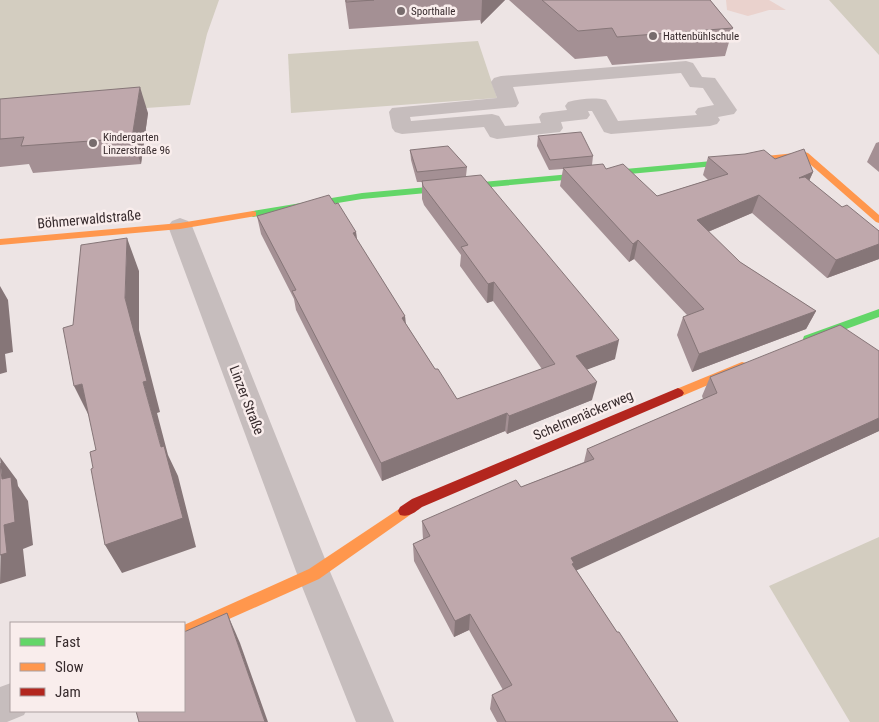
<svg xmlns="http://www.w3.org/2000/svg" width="879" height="722" viewBox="0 0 879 722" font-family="'Roboto Condensed',sans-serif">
  <rect width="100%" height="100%" fill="#ede4e4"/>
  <g fill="#d3cdc0">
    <path d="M0,0H219L207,34L190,105L0,118Z"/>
    <path d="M829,0H879V55Z"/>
    <path d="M478,41L497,98L291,113L288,54Z"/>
    <path d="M879,537V722H850L769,586Z"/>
  </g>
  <path fill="#ead2cd" d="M726,0H769L786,10H769L748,16L727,10Z"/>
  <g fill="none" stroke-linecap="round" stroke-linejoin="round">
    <g fill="#c6bdbd" fill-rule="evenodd">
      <path d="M686,61L693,63L702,77L715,78L737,110L734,114L718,117L720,120L717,124L710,126L611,134L604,132L592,111H588L590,115L587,119L561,122L563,128L560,132L497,139L490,137L484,127L402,134L395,132L392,128L389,112L392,108L497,98L491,82L494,78L501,76ZM681,73L690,87L703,88L714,105L698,108L695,112L697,115L618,121L606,100C594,97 580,99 568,102L565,106L567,110L542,113L539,117L541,123L505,126L499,116L492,114L411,121L410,117L516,107L519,103L513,87Z"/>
      <path d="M180,218L188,221L192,226L331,574L394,722H356L297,574L168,226L172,221Z"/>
      <path d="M11,683V711H26L24,715L7,722H0V687Z"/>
    </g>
    <g fill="#63d668" fill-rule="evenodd">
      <path d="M766,156L769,157V161L362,199L253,217L248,214L253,211L362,193Z"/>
      <path d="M879,309V317L808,343L803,339L804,336Z"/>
    </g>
    <g fill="#ff974d" fill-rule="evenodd">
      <path d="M805,152L808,153L879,215V223L876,222L803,158L766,162L762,159L766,156Z"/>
      <path d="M253,211L256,212V216L180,229L0,245V239L180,223Z"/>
      <path d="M742,362L746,363L748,366L746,369L682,396H674L672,393L674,390Z"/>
      <path d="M405,505L410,507L412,511L410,515L319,579L184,639V625L309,569Z"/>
    </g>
    <path fill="#b3261e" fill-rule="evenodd" d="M678,388L682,390L684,393L682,396L422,507C415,512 409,518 400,515L398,511L400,507L412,499Z"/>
  </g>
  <g fill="#a49094">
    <path d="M345,0H505L481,24L480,20L349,29Z"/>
    <path d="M509,0H710L733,28L725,56L612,65L607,56L575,59Z"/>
    <path d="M0,99L148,113L141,164L33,173L29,164L0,167Z"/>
    <path d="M538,136L593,156L592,165L606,169L657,196L708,180L703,175L708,157L775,159L813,172L809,181L842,207L879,231V259L827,278L752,213L708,232L740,262L816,311L806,329L692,372L677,335L683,317L687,315L634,259L629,262L560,186L563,169L549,170L537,146Z"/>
    <path d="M879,142V172L867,162L876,143Z"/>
    <path d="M410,150L467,167L466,176L615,359L587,369L592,400L507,434L505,431L382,481L296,310L294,299L261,234L257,216L335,204L356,232L357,240L405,316L406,324L435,369L457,399L542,369L493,301L487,303L473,284L460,266L461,255L424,205L422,199V182H417L411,160Z"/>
    <path d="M879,351V431L576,570L617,632L677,722H497L490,709L492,695L503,690L469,630L454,637L414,561L413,544L423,540L422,521L521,487L584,462L587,449L703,399L702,396L710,377Z"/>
  </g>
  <g fill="#867678">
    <path d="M482,0H505L481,24Z"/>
    <path d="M140,87L148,113L141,164L132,138Z"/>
    <path d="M813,172L805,190L799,178Z"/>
    <path d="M759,195L752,213L691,239L697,220Z"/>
    <path d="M356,232L358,251L353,233Z"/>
    <path d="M127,238L139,271V330L160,412L157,413L168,455L178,476L196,547L122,573L105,545L161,447L143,382L125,298Z"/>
    <path d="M638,240L634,259L629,262L633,244Z"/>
    <path d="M879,244V259L827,278L836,260Z"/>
    <path d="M494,282L493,301L487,303L488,284Z"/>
    <path d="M0,286L8,300L13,352L5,354L7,372L0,374Z"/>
    <path d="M816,311L806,329L692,372L699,354Z"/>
    <path d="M405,316L406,335L402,318Z"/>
    <path d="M619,340L615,359L573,375L576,356Z"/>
    <path d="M597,382L592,400L507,434L509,416Z"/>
    <path d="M82,384L90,418L74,386Z"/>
    <path d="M507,413L505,431L382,481L381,463Z"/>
    <path d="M879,418V431L571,573V558Z"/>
    <path d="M0,457L17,480L18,486L28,501L33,545L23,549L26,576L0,584L2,479Z"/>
    <path d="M227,613L240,643L268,722H265Z"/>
    <path d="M470,614L469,630L454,637L455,621Z"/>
  </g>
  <g fill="#bfa8ac" stroke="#867678">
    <path d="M346,0H374L346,2Z"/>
    <path d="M542,0H710L733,28L617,37L612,28L578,31Z"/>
    <path d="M140,87L132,138L21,146L24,137L0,139V99Z"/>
    <path d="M581,132L593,156L550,160L538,136Z"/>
    <path d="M448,146L467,167L417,172L410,150Z"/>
    <path d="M804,149L813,172L799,178L805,177L842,207L847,205L879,231V244L836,260L759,195L697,220L740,262L816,311L699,354L683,317L704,309L638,240L633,244L563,168L603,164L606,169L623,164L657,196L728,174L708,157L745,154L764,150L775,159Z"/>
    <path d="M481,175L619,340L576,356L597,382L509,416L507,413L381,463L292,291L296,290L257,216L329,195L335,204L338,203L356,232L353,233L405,316L402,318L435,369H438L457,399L555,364L494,282L488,284L474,265L461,247L468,245L423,186L422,181Z"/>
    <path d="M127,238L125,298L147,381L143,382L161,447L164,446L183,518L105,545L91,469L93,468L90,452L96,450L82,384L74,386L63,328L73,325L81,245Z"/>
    <path d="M840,325L879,351V418L571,558L574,563L572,564L617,632H619L678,722H506L492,695L512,685L470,614L455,621L413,544L430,536L422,521L516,480L521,487L594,459L587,449L717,393L710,377Z"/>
    <path d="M0,463L2,479L11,477L15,522L4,525L7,553L0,555Z"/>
    <path d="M227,613L265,722H139L136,711H184V632Z"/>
  </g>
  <g fill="#776c6d" stroke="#f9edec" stroke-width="2">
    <circle cx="401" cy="11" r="5"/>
    <circle cx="653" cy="36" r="5"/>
    <circle cx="93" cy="143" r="5"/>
  </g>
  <g text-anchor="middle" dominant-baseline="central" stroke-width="5" stroke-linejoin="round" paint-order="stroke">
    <g font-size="11" fill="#372b2d" stroke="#f9edec" text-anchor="start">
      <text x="411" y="11">Sporthalle</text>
      <text x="663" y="36">Hattenbühlschule</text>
      <text x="103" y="137">Kindergarten<tspan x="103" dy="13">Linzerstraße 96</tspan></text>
    </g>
    <g font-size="14" fill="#372b2d" stroke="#f9edec">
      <text transform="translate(89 219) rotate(-5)">Böhmerwaldstraße</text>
      <text transform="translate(247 400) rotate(69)">Linzer Straße</text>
      <text transform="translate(583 415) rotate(-23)">Schelmenäckerweg</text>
    </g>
  </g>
  <rect x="10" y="622" width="175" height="90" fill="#f9edec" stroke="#ab9fa0"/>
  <rect x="20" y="638" width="25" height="8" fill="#63d668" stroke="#ab9fa0"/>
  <text x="55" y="647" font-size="15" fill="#372b2d">Fast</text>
  <rect x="20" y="663" width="25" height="8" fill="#ff974d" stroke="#ab9fa0"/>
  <text x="55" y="672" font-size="15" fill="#372b2d">Slow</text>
  <rect x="20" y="688" width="25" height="8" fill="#b3261e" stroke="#ab9fa0"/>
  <text x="55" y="697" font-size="15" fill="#372b2d">Jam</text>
</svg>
